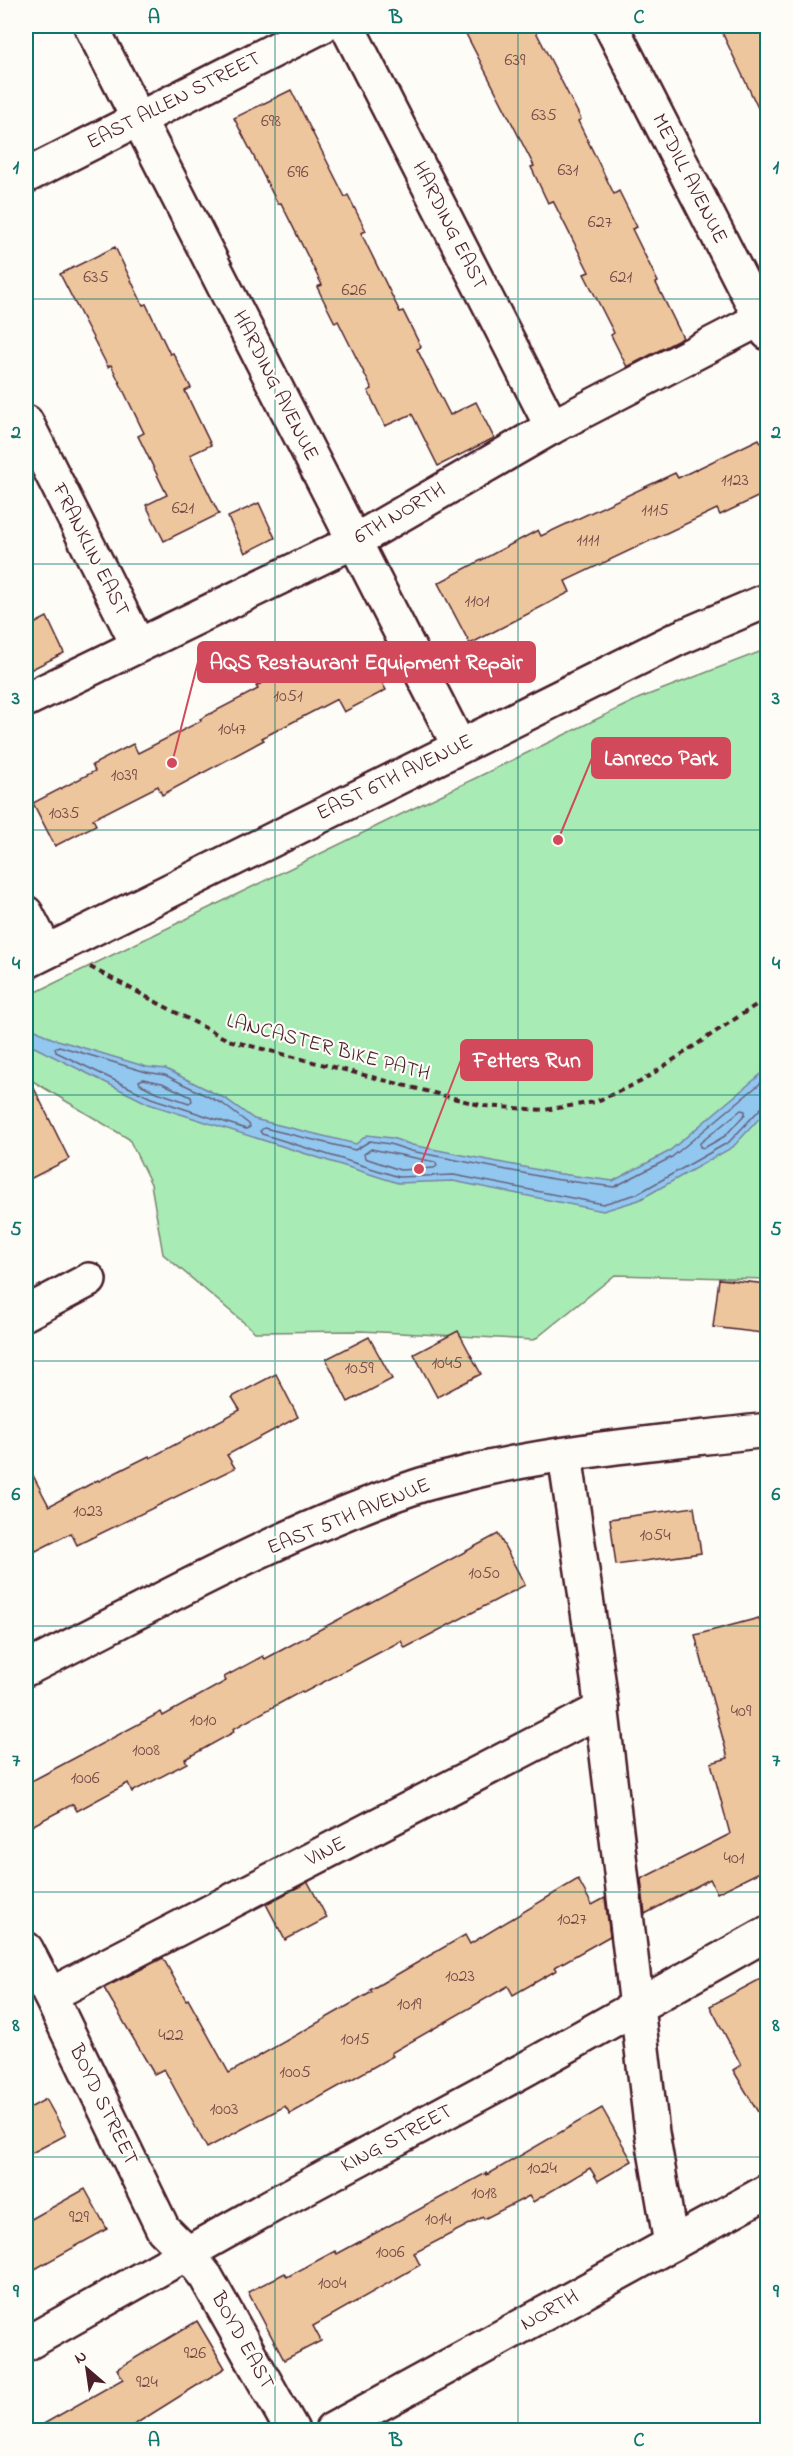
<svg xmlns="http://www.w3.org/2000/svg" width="793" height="2456" viewBox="0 0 793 2456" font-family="'Indie Flower',sans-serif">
  <rect width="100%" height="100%" fill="#fdfcf7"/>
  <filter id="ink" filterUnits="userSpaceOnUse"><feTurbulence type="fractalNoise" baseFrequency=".0167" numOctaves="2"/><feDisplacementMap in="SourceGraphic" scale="12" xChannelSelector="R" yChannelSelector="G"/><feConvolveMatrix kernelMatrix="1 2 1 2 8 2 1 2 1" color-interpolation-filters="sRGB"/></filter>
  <g filter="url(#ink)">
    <path fill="#a9ebb4" stroke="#7a8570" stroke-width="1.5" d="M767,649V1279L615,1275L534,1340L361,1331L255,1332L163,1254L151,1184L129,1139L26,1077V997L640,698Z"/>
    <path fill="#92c7f0" stroke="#7584a1" stroke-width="1.5" d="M26,1025L51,1038L147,1067L166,1069L226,1099L254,1119L356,1144L367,1135L392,1138L412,1145L554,1173L613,1181L668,1152L767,1069V1110L733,1147L639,1200L603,1211L453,1181L398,1183L149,1104L26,1043Z"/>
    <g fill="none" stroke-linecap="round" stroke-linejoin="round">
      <g stroke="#67627a" stroke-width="1.5">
        <path d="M59,1046L146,1072L165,1075L223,1104L249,1124L250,1127L246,1129L151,1098L56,1052L55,1048Z"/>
        <path d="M768,1077L672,1157L614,1187L553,1179L411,1151L390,1144L370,1141L355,1150L264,1128L260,1131L262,1134L399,1177L454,1175L603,1204L637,1194L729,1142L761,1108L768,1106"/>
        <path d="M143,1079L162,1083L191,1097L192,1101L189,1103L154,1091L140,1084L139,1081Z"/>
        <path d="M741,1110L745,1111V1114L725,1136L704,1148L700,1147V1143Z"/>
        <path d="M371,1149L435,1162L437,1166L434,1168L400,1170L365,1158L364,1154Z"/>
      </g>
    </g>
    <g fill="#eec69d" stroke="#4a1f2b" stroke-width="1.5">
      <path d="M462,26H533L581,119L578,121L614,194L619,191L637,227L632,229L658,282L656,283L683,338L627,367L611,335L614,333L584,274L589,272L553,201L548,203L531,167L534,166Z"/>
      <path d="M719,26H768V129Z"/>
      <path d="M291,90L345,197L348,195L366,231L361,233L400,312L403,311L421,347L417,349L450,415L476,402L494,438L438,466L412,414L385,426L368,391L372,389L338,321L335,323L317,287L322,285L281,203L278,204L234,118Z"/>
      <path d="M115,247L143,305L146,304L170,354L173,353L191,388L185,391L211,445L190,455L219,514L164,541L146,505L167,495L138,436L144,433L111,365L108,367L60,274Z"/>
      <path d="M759,439L768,456V492L720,515L717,509L565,581L570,592L470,644L438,583L538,530L541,536L675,473L678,478Z"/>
      <path d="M259,503L275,538L245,553L228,517Z"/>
      <path d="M47,617L64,653L26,672V628Z"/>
      <path d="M363,647L386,690L344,712L337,699L262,738L264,740L162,795L158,786L93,819L96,825L55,846L33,803L95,771L92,765L133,744L138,753L201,721L200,719L258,689L256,686L298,665L304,677Z"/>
      <path d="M26,1072L69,1159L26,1181Z"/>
      <path d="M719,1279L768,1284L762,1333L713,1327Z"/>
      <path d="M458,1331L481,1374L437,1397L414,1354Z"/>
      <path d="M369,1337L392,1379L348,1402L326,1359Z"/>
      <path d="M276,1374L298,1417L227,1455L235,1468L77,1545L71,1533L26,1556V1462L49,1506L98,1480L99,1481L149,1456L150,1458L240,1410L232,1397Z"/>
      <path d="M694,1507L701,1553L616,1565L610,1519Z"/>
      <path d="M498,1534L525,1585L405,1648L401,1641L303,1693L302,1691L233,1729L234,1732L185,1759L187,1763L132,1792L128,1783L77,1811L73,1804L26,1829V1784L161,1712L163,1716L226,1681L224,1677L263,1656L265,1659Z"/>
      <path d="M759,1618L768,1650V1868L717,1893L710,1879L645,1914L641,1879L730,1834L711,1763L728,1758L695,1635Z"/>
      <path d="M578,1879L592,1905L605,1898L610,1936L555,1967L557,1970L513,1995L508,1986L391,2053L393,2056L290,2114L285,2106L207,2148L164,2069L154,2074L104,1988L163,1958L186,2000L188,1999L229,2073L372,1992L370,1990L465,1935L470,1944Z"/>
      <path d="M308,1882L327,1918L285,1940L266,1904Z"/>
      <path d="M768,1975V2129L733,2070L741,2065L710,2006Z"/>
      <path d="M46,2099L66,2135L26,2156V2110Z"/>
      <path d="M602,2108L632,2161L598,2181L590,2168L533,2202L529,2196L484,2219L483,2217L414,2253L420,2265L313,2326L321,2341L284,2360L248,2292L285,2273L287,2277L335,2251L337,2254L486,2173L487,2175Z"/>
      <path d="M85,2189L107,2229L26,2274V2222Z"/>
      <path d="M197,2321L225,2368L126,2430H33L123,2379L117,2369Z"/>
    </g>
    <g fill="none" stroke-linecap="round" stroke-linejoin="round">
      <g stroke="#4a1f2b" stroke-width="38">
        <g id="minor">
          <path d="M91,26L459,746"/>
          <path d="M347,26L552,427"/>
          <path d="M611,26L768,333"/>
          <path d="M26,176L322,26"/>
          <path d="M26,422L138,645"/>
          <path d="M26,700L355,541L552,427L768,315"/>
          <path d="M26,913L46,951"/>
          <path d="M26,962L679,638L768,600"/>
          <path d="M26,1313L89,1280"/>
          <path d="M565,1455L598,1679L652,2133L671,2244"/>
          <path d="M26,1669C153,1605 280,1533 415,1487C432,1481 450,1478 467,1473C566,1449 667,1442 768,1430"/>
          <path d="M26,1949L50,1995L163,2229L188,2254L206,2277L292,2430"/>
          <path d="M50,1995L602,1709"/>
          <path d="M26,2344L273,2205L522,2071L768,1933"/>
          <path d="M332,2430L768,2191"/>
        </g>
      </g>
      <path stroke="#4a1f2b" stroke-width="4" stroke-dasharray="6 4.5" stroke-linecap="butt" d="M90,967L228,1040L484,1106L544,1110L595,1102L640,1082L768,997"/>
      <use href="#minor" stroke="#fdfcf7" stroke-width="33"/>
    </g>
  </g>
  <path fill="none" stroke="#0f766e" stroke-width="1.5" stroke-opacity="0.55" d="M275,26V2430M518,26V2430M26,299H768M26,564H768M26,830H768M26,1095H768M26,1361H768M26,1626H768M26,1892H768M26,2157H768"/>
  <g text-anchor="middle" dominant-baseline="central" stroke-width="4.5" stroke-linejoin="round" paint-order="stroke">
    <g font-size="18" fill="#734948">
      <text x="515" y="61">639</text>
      <text x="544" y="116">635</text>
      <text x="271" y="122">698</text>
      <text x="568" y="171">631</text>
      <text x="298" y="173">696</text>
      <text x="600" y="223">627</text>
      <text x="96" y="278">635</text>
      <text x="621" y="278">621</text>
      <text x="354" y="291">626</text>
      <text x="735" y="481">1123</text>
      <text x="183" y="509">621</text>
      <text x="655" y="511">1115</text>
      <text x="588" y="541">1111</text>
      <text x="477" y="602">1101</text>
      <text x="288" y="697">1051</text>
      <text x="232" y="730">1047</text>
      <text x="124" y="776">1039</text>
      <text x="64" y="814">1035</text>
      <text x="447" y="1364">1045</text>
      <text x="359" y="1369">1059</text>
      <text x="88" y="1512">1023</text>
      <text x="655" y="1536">1054</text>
      <text x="484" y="1574">1050</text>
      <text x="741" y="1712">409</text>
      <text x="203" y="1721">1010</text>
      <text x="146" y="1751">1008</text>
      <text x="85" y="1779">1006</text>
      <text x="734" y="1859">401</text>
      <text x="572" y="1920">1027</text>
      <text x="460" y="1977">1023</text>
      <text x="409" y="2005">1019</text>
      <text x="171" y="2036">422</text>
      <text x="355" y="2040">1015</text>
      <text x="295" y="2073">1005</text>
      <text x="224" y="2110">1003</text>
      <text x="542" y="2169">1024</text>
      <text x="484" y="2194">1018</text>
      <text x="79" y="2218">929</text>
      <text x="438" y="2220">1014</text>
      <text x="390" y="2253">1006</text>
      <text x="332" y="2284">1004</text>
      <text x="195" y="2354">926</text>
      <text x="147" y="2383">924</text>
    </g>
    <g font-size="21" fill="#4a1f2b" stroke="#fdfcf7">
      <text transform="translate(174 101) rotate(-27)">EAST ALLEN STREET</text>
      <text transform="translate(689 179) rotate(63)">MEDILL AVENUE</text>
      <text transform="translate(449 226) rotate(63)">HARDING EAST</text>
      <text transform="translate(275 386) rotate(63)">HARDING AVENUE</text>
      <text transform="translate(400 514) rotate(-30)">6TH NORTH</text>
      <text transform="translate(90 550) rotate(63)">FRANKLIN EAST</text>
      <text transform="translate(395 778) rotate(-26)">EAST 6TH AVENUE</text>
      <text transform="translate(328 1048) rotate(15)">LANCASTER BIKE PATH</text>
      <text transform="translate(349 1517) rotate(-22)">EAST 5TH AVENUE</text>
      <text transform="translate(326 1852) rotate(-27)">VINE</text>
      <text transform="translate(103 2105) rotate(64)">BOYD STREET</text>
      <text transform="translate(397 2139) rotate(-28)">KING STREET</text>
      <text transform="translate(550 2311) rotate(-29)">NORTH</text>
      <text transform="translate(242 2341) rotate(61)">BOYD EAST</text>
    </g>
  </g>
  <path fill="none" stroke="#d1495b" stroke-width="2" d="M172 763L198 662M558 840L592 758M419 1169L461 1060"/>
  <g fill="#d1495b" stroke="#fdfcf7" stroke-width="2">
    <circle cx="172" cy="763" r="6"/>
    <circle cx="558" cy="840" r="6"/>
    <circle cx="419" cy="1169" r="6"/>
  </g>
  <g fill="#d1495b" stroke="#d1495b" stroke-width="2">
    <rect x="198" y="642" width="337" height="40" rx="6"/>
    <rect x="592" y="738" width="138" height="40" rx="6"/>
    <rect x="461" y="1040" width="131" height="40" rx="6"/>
  </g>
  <g font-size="22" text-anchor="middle" font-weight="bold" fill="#fff">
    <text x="366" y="669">AQS Restaurant Equipment Repair</text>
    <text x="661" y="765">Lanreco Park</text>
    <text x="527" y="1067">Fetters Run</text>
  </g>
  <rect width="793" height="2456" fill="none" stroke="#fdfcf7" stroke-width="66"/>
  <g transform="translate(87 2369) rotate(331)" stroke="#fdfcf7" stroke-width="4.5" paint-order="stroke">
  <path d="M0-4.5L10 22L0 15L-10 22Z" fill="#4a1f2b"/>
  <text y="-9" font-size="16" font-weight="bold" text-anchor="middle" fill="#4a1f2b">N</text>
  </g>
  <rect x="33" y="33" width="727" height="2390" fill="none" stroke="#0f766e" stroke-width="2"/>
  <g font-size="20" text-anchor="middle" font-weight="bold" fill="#0f766e">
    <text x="154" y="23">A</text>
    <text x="396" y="23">B</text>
    <text x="639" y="23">C</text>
    <text x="16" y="173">1</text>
    <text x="776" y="173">1</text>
    <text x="16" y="438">2</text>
    <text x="776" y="438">2</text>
    <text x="16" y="704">3</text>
    <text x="776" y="704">3</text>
    <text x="16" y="969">4</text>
    <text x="776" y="969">4</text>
    <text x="16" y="1235">5</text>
    <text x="776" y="1235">5</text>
    <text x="16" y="1500">6</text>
    <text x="776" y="1500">6</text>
    <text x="16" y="1766">7</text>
    <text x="776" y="1766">7</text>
    <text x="16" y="2031">8</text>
    <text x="776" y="2031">8</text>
    <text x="16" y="2297">9</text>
    <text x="776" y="2297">9</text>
    <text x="154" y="2446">A</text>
    <text x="396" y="2446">B</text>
    <text x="639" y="2446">C</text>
  </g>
</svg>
